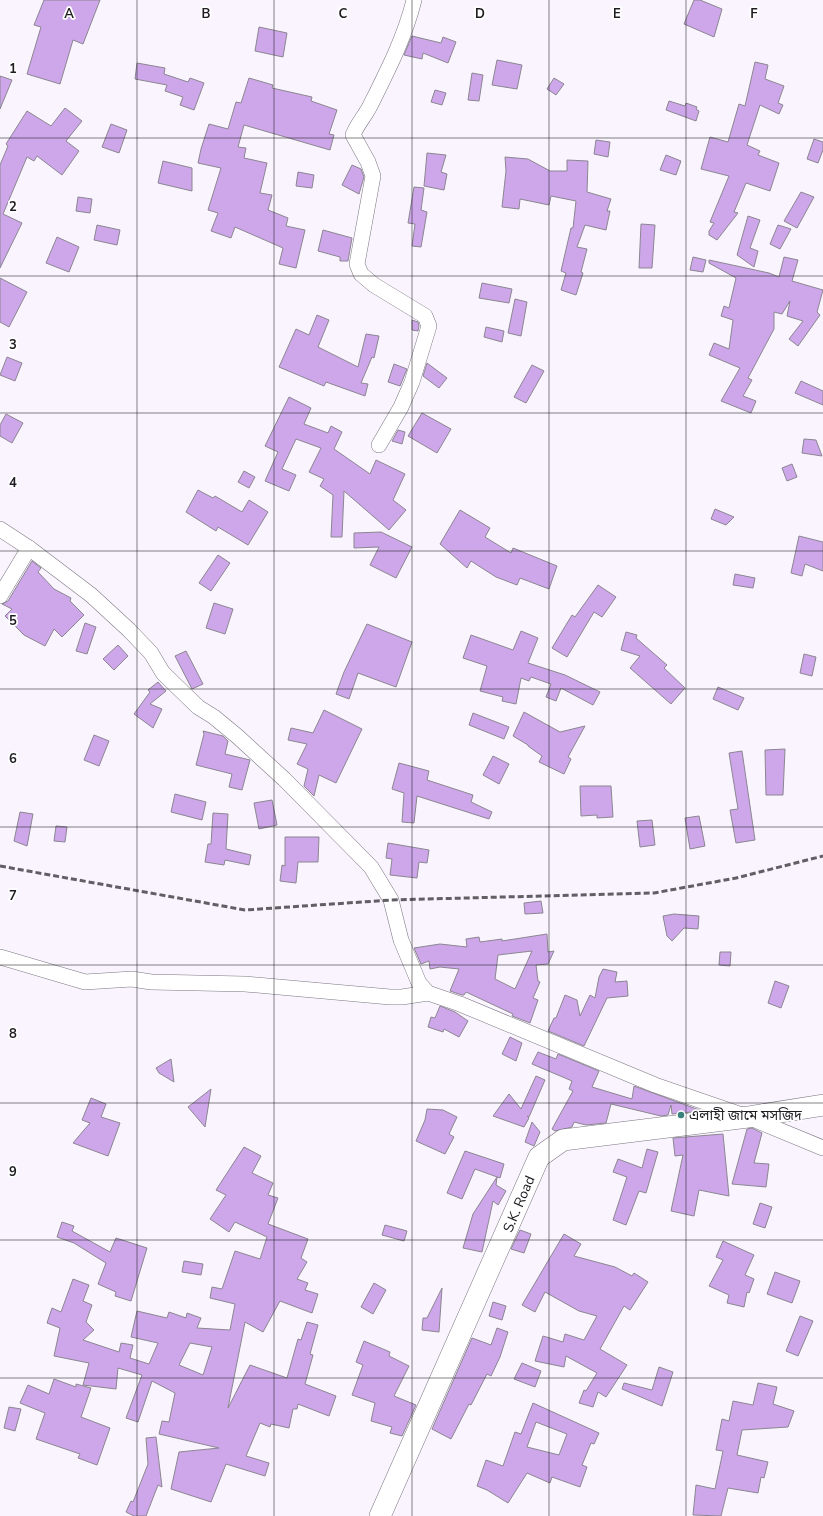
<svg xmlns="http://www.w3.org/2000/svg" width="823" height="1516" viewBox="0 0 823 1516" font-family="'Nunito Sans','Noto Sans Bengali',sans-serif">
  <rect width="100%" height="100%" fill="#f9f4fe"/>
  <g fill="#cda7e9" stroke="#8c8691" fill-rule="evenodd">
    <path d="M44,0H100L83,44L73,40L60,84L27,74L41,27L34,25Z"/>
    <path d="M694,0H700L722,9L714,37L684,24Z"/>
    <path d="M259,27L287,33L283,57L255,51Z"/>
    <path d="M412,36L441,43L443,37L456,42L448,63L423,53L422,59L404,55Z"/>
    <path d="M497,60L522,65L517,89L492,85Z"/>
    <path d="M755,62L768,65L765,79L784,86L778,103L783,105L779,114L760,105L747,145L760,151L758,155L779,163L770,191L746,183L734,212L738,213L717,240L709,235V231L714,223L710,222L729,176L701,169L710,137L728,142L739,104L745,106Z"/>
    <path d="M137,63L165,68L164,74L188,82L190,78L204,83L194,110L180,105L183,97L165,91L167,85L135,79Z"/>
    <path d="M472,73L483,75L479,101L468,100Z"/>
    <path d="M0,76L12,80L0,109Z"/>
    <path d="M249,78L273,85L272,88L312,97L311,101L337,110L329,134L334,135L330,150L244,125L238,147L246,148L244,158L267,163L260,193L272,195L268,210L288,218L286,226L305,230L296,268L279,264L283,248L235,227L231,238L211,231L218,213L208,210L221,168L198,163L201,149L209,124L228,129L236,102L241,103Z"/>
    <path d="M554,78L564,84L556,95L547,89Z"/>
    <path d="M435,90L446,93L442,105L431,102Z"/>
    <path d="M669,101L685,106L686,103L697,107L696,109L699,111L696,121L666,110Z"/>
    <path d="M65,108L82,121L66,141L79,151L62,175L37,156L34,161L27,157L3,214L22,223L0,268V165L8,146L6,144L27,111L51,126Z"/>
    <path d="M111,124L127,130L119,153L102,147Z"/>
    <path d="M814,139L823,142V150L818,163L807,159Z"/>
    <path d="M596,140L610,142L608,157L594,154Z"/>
    <path d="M427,153L446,155L441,172L447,174L444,190L424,186Z"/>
    <path d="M666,155L681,161L676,175L660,170Z"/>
    <path d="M505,157L528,159L550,171H567V160L588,161L587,192L611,199L607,211H610L606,230L585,225L577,247L587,249L581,272L583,273L576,295L561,290L566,273L561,271L571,228H573L576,201L551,196L549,205L520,199L519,209L502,207L506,171Z"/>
    <path d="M163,161L192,168V191L158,183Z"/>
    <path d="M352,165L361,169L364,177L359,194L342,185Z"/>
    <path d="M298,172L314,175L312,188L296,186Z"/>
    <path d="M414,187L424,188L421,210L427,212L421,247L412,246L415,224L408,223Z"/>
    <path d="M801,192L814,197L797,228L784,221Z"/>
    <path d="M78,197L92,199L90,213L76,211Z"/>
    <path d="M748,216L760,220L750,248L758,251L754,267L737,255Z"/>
    <path d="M641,224L655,225L652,268H639Z"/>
    <path d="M97,225L120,230L117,245L94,240Z"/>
    <path d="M778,225L791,229L780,249L770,244Z"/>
    <path d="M323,230L352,238L348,261H340V257L318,251Z"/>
    <path d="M57,237L79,247L69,272L46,263Z"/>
    <path d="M693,257L706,260L703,272L690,270Z"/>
    <path d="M784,257L798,260L792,281L823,290L817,312L820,315L798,346L789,339L803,321L787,316L790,301L782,314L774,312V329L748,378L752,380L743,396L756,401L751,413L721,401L740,368L709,355L714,343L729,349L733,320L721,316L724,306L729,308L736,278L709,263V260L769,273L779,277Z"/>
    <path d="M0,278L27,292L9,327L0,322Z"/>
    <path d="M482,283L512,289L509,303L479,298Z"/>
    <path d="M515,299L527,302L521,336L508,333Z"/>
    <path d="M317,315L329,320L318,347L358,367L366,334L379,336L374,358L372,357L361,383L368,384L365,396L326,382L324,386L279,367L296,329L309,335Z"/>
    <path d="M412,320L418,322L419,326L418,331L412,330Z"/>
    <path d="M486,327L504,331L502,342L484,337Z"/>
    <path d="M7,357L22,363L15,381L0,375Z"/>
    <path d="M427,363L447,378L439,388L423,376Z"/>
    <path d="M394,364L407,369L400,386L388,382Z"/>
    <path d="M532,365L544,371L526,403L514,397Z"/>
    <path d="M801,381L823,391V405L795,393Z"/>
    <path d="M289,397L311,408L304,424L328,433L331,426L342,432L334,449L370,474L376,460L405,474L393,500L406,510L389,530L344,491L342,537H331L333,495L320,486L324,479L309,472L321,448L296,439L282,469L296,475L289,491L265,481L278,452L265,446Z"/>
    <path d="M422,413L451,429L437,453L408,436Z"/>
    <path d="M6,414L23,423L12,443L0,436V425Z"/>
    <path d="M398,430L405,432L402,444L392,441Z"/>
    <path d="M804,439L816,440L822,456L802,453Z"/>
    <path d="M792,464L797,477L787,481L782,468Z"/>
    <path d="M244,471L255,477L249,488L238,482Z"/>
    <path d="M198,490L213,498L215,496L242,512L249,500L268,512L248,545L218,527L216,531L186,512Z"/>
    <path d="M715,509L734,517L726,525L711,519Z"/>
    <path d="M460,510L490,528L485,537L511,553L513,548L557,566L549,589L520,578L517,585L496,577L471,561L467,568L440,544Z"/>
    <path d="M381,532L412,547L396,578L370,565L379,547L354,548V533Z"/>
    <path d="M799,536L823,542V571L805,564L802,576L791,573Z"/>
    <path d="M218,555L230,563L211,591L199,583Z"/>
    <path d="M32,561L41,568L38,572L54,589L71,598L70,601L84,615L62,637L54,629L45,646L24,635L5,616L12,609L2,604L8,601Z"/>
    <path d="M735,574L755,578L753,588L733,585Z"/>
    <path d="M598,585L616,597L602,617L594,612L567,657L552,648L572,615L575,617Z"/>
    <path d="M214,603L233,609L225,634L206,628Z"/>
    <path d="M85,623L96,627L87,654L76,651Z"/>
    <path d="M367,624L412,642L396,687L358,673L349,699L336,694L344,672Z"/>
    <path d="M521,631L538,638L528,663L565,675L600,692L593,705L561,688L556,701L546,697L551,684L531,677L529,681L521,678L516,704L502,701L503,697L480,691L487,666L463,658L471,635L513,650Z"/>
    <path d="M626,632L637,635L636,638L667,665L664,668L685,688L671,704L630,668L640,656L621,650Z"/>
    <path d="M118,645L128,656L114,670L103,659Z"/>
    <path d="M186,651L203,684L192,689L175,656Z"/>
    <path d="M804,654L816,657L812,676L800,673Z"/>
    <path d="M158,682L166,691L150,704L162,709L153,728L134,714L150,692L148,690Z"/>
    <path d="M718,687L744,698L738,710L713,699Z"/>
    <path d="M324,710L362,729L336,783L319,775L314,796L304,786L308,769L297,764L307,744L288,740L291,728L313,733Z"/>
    <path d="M524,712L560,732L585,726L568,757L571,759L564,774L539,762L542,756L528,746V745L513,736Z"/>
    <path d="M473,713L509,727L504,739L469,725Z"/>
    <path d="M203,731L223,736L228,741L225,754L250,760L242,790L229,787L232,774L196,765L204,734Z"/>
    <path d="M94,735L109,741L99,766L84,760Z"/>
    <path d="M785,749L783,795H766L765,750Z"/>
    <path d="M742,751L755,840L736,843L730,810L738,809L729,753Z"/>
    <path d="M493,756L509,764L499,784L483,775Z"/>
    <path d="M399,763L429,771L427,780L473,795L471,802L492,812L489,819L417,796L414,823L402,822L404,793L392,789Z"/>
    <path d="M580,786H611L613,817L597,818V815L581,816Z"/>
    <path d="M175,794L206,802L202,820L171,812Z"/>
    <path d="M272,800L277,825L259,829L254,803Z"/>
    <path d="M20,812L33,814L27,846L14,841Z"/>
    <path d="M213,813L228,814L226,849L251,855L249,865L225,860L224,865L205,862L208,844H211Z"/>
    <path d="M699,816L705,846L690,849L685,818Z"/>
    <path d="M652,820L655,845L640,847L637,821Z"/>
    <path d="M56,826L67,827L65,842L54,841Z"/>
    <path d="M285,837H319L318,862H298L296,883L280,881L282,865L285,866Z"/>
    <path d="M388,843L429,850L427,863L419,862L417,878L390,875L392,859L386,858Z"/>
    <path d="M541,901L543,913L525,914L524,903Z"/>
    <path d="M674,914L699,916L698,929L684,928L672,941L667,936L663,916Z"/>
    <path d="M547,934L548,952L554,951L548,964L536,965L538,981L540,982L533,998L538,1000L530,1023L512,1016L513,1014L466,992L464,995H462L450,991L459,969L440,967L430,969L429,961L421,964L414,948L440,944L467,947L466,939L479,937L480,942L502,939V941ZM532,951L515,989L495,979L498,955Z"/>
    <path d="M720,952H731L730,966L719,965Z"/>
    <path d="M603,969L617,972L615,982L627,981L628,996L607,998L584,1046L548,1031L554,1018H556L565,995L577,1000L580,1016L590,995L595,998L599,977Z"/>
    <path d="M775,981L789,986L781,1008L768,1003Z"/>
    <path d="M440,1006L455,1012L468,1021L459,1037L444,1029L443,1032L428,1027L431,1017L435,1018Z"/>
    <path d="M510,1037L522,1043L516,1061L502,1054Z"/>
    <path d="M538,1052L556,1059L558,1054L599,1071L592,1087L632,1099L634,1086L702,1111L672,1114L671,1105L668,1115L661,1116L611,1104L606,1123L586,1125L574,1122L572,1127L555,1131L552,1129L573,1091L569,1089L572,1081L532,1064Z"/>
    <path d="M171,1059L174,1082L159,1073L156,1068Z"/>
    <path d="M536,1076L545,1080L529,1117L527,1116L529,1118L524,1127L493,1116L509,1094L521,1109Z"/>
    <path d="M211,1089L205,1127L188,1107Z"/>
    <path d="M91,1098L106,1104L101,1117L120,1123L108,1156L73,1143L90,1123L82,1120Z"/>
    <path d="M427,1109L443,1110L457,1117L449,1134L454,1137L445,1154L416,1141L425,1120Z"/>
    <path d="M532,1122L540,1132L534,1146L525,1142Z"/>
    <path d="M752,1128L762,1133L754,1163L769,1164L766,1187L732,1184L747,1129Z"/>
    <path d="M723,1134L729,1196L699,1190L694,1216L671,1211L683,1155L675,1156L673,1138Z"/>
    <path d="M244,1147L261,1156L252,1173L273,1183L268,1195L278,1198L268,1224L308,1239L301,1258L307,1262L297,1279L308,1283L305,1290L318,1294L312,1313L280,1301L263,1332L245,1322L228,1408L250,1365L287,1378L298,1339L301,1340L307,1322L318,1325L310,1354L313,1355L305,1384L336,1396L329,1416L298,1404L297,1409H293L289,1428L271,1424L270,1427L260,1423L246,1456L269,1463L265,1476L226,1464L211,1502L171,1489L179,1452L219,1448L159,1434L162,1421L169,1422L175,1393L152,1381L138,1422L126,1418L142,1375L118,1368L116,1389L83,1385L89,1363L54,1356L60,1328L47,1323L52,1308L61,1312L73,1279L89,1285L83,1301L92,1305L86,1322L94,1330L83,1340L119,1352L121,1343L133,1345L130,1358L149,1364L158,1343L131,1337L137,1311L167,1318L169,1312L186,1318L187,1313L201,1318L197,1328L230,1330L235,1304L210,1298L212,1287L222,1289L235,1251L260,1259L267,1237L235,1222L229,1232L210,1219L226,1195L216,1190ZM190,1343L212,1347L203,1375L179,1365Z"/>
    <path d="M647,1149L658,1152L646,1193L639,1191L626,1225L613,1220L627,1177L613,1172L618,1159L642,1168Z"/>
    <path d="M465,1151L504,1164L500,1178L475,1169L462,1199L447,1193Z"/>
    <path d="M497,1177L496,1185L506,1191L498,1205L493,1201L482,1252L463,1248L473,1214Z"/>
    <path d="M760,1203L772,1207L765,1228L753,1224Z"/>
    <path d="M62,1222L74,1226L72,1231L110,1252L116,1238L147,1248L131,1301L115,1296L116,1292L98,1284L106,1263L74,1243L57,1237Z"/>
    <path d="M385,1225L407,1231L404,1241L382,1235Z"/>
    <path d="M520,1230L531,1234L524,1253L511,1249Z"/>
    <path d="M564,1234L581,1244L574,1256L615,1267L632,1276L634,1273L648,1282L630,1310L624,1306L600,1349L627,1365L606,1397L598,1392L593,1407L579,1403L584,1390L586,1391L597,1373L566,1356L564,1367L535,1361L543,1336L563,1342L565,1334L584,1340L597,1316L579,1311L545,1292L535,1312L522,1305Z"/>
    <path d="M723,1241L754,1255L745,1275L754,1279L749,1293L747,1292L744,1307L727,1303L729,1295L709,1286L723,1260L716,1257Z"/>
    <path d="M184,1261L203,1264L201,1275L182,1272Z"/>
    <path d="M775,1272L800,1281L792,1303L767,1294Z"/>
    <path d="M374,1283L386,1290L373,1314L361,1307Z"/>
    <path d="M442,1288L439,1332L422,1330L423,1318H427Z"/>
    <path d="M493,1302L506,1306L502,1320L489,1316Z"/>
    <path d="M800,1316L813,1321L798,1356L786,1351Z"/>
    <path d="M497,1328L508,1332L500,1357L491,1376L487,1374L471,1405L469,1404L451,1439L432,1429L472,1338L491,1345Z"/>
    <path d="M364,1341L390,1352L389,1356L409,1366L394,1396L416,1405L402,1436L390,1433L392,1427L371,1421L375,1403L352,1395L363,1365L356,1362Z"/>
    <path d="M522,1363L541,1371L535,1387L514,1379Z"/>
    <path d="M659,1367L673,1372L662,1406L622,1389L624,1383L652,1390Z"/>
    <path d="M54,1379L76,1387V1384L91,1388L81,1417L110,1428L97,1465L78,1458L80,1454L36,1439L45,1413L20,1403L28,1385L49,1394Z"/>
    <path d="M758,1383L777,1387L773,1404L794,1411L788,1427L742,1430L737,1455L768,1462L764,1478L761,1477L758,1493L728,1488L721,1516L693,1515L696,1485L715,1489L723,1451L716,1450L722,1419L729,1421L733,1401L753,1405Z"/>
    <path d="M533,1403L599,1433L594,1444L591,1443L582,1465L587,1467L580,1487L552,1477L550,1483L527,1473L508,1503L487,1490L477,1486L486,1460L503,1466L515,1432L521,1434ZM536,1422L567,1434L559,1455L527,1447Z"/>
    <path d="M9,1407L21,1409L15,1431L4,1428Z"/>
    <path d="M156,1437L162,1487L158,1485L146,1516H134L126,1512L131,1501L133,1502L148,1464L146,1438Z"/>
  </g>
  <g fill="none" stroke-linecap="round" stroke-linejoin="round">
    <g stroke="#7c7681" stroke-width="16">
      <g id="minor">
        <path d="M379,445L401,407L412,382L429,326L425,316L374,285L361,274L357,264L373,176L368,162L353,135C357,124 365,116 370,106C387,72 405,37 414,0"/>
        <path d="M0,529L29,548L91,595L129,630L151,653L163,673L198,707L214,717L237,736L284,779L371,867L391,900L401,940L419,983L428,993L460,1004L655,1085L748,1117L823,1148"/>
        <path d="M0,596L29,548"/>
        <path d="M0,957L85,982L132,979L151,982L245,984L390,997H402L428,993"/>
      </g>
    </g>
    <g stroke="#7c7681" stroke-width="22">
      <path id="secondary" d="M380,1516L539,1157L563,1140L748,1117L823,1105"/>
    </g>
    <use href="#minor" stroke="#fff" stroke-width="15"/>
    <use href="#secondary" stroke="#fff" stroke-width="21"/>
    <path stroke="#615e64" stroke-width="3" stroke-dasharray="6 3" stroke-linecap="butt" d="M0,866L245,910L391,900L654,893L736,878L823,856"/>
  </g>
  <path fill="none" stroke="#1f1d21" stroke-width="1" stroke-opacity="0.55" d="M137,0V1516M274,0V1516M412,0V1516M549,0V1516M686,0V1516M0,138H823M0,276H823M0,413H823M0,551H823M0,689H823M0,827H823M0,965H823M0,1103H823M0,1240H823M0,1378H823"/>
  <circle fill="#3a827d" stroke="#fff" stroke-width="1.5" cx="681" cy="1115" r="4"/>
  <g text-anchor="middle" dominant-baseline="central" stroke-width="3.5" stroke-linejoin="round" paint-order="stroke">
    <g font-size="14" fill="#1f1d21" stroke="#fff" text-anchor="start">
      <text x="689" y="1115">এলাহী জামে মসজিদ</text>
    </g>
    <g font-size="14" fill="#1f1d21" stroke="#fff">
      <text transform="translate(519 1204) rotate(-67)">S.K. Road</text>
    </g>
  </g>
  <g font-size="13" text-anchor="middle" font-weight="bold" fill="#1f1d21" stroke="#fff" stroke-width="3.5" stroke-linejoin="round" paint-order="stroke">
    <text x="69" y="18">A</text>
    <text x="206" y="18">B</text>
    <text x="343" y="18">C</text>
    <text x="480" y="18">D</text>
    <text x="617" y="18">E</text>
    <text x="754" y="18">F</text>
    <text x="13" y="73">1</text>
    <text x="13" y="211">2</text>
    <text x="13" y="349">3</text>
    <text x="13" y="487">4</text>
    <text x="13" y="625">5</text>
    <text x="13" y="763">6</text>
    <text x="13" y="900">7</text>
    <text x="13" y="1038">8</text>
    <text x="13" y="1176">9</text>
  </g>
</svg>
